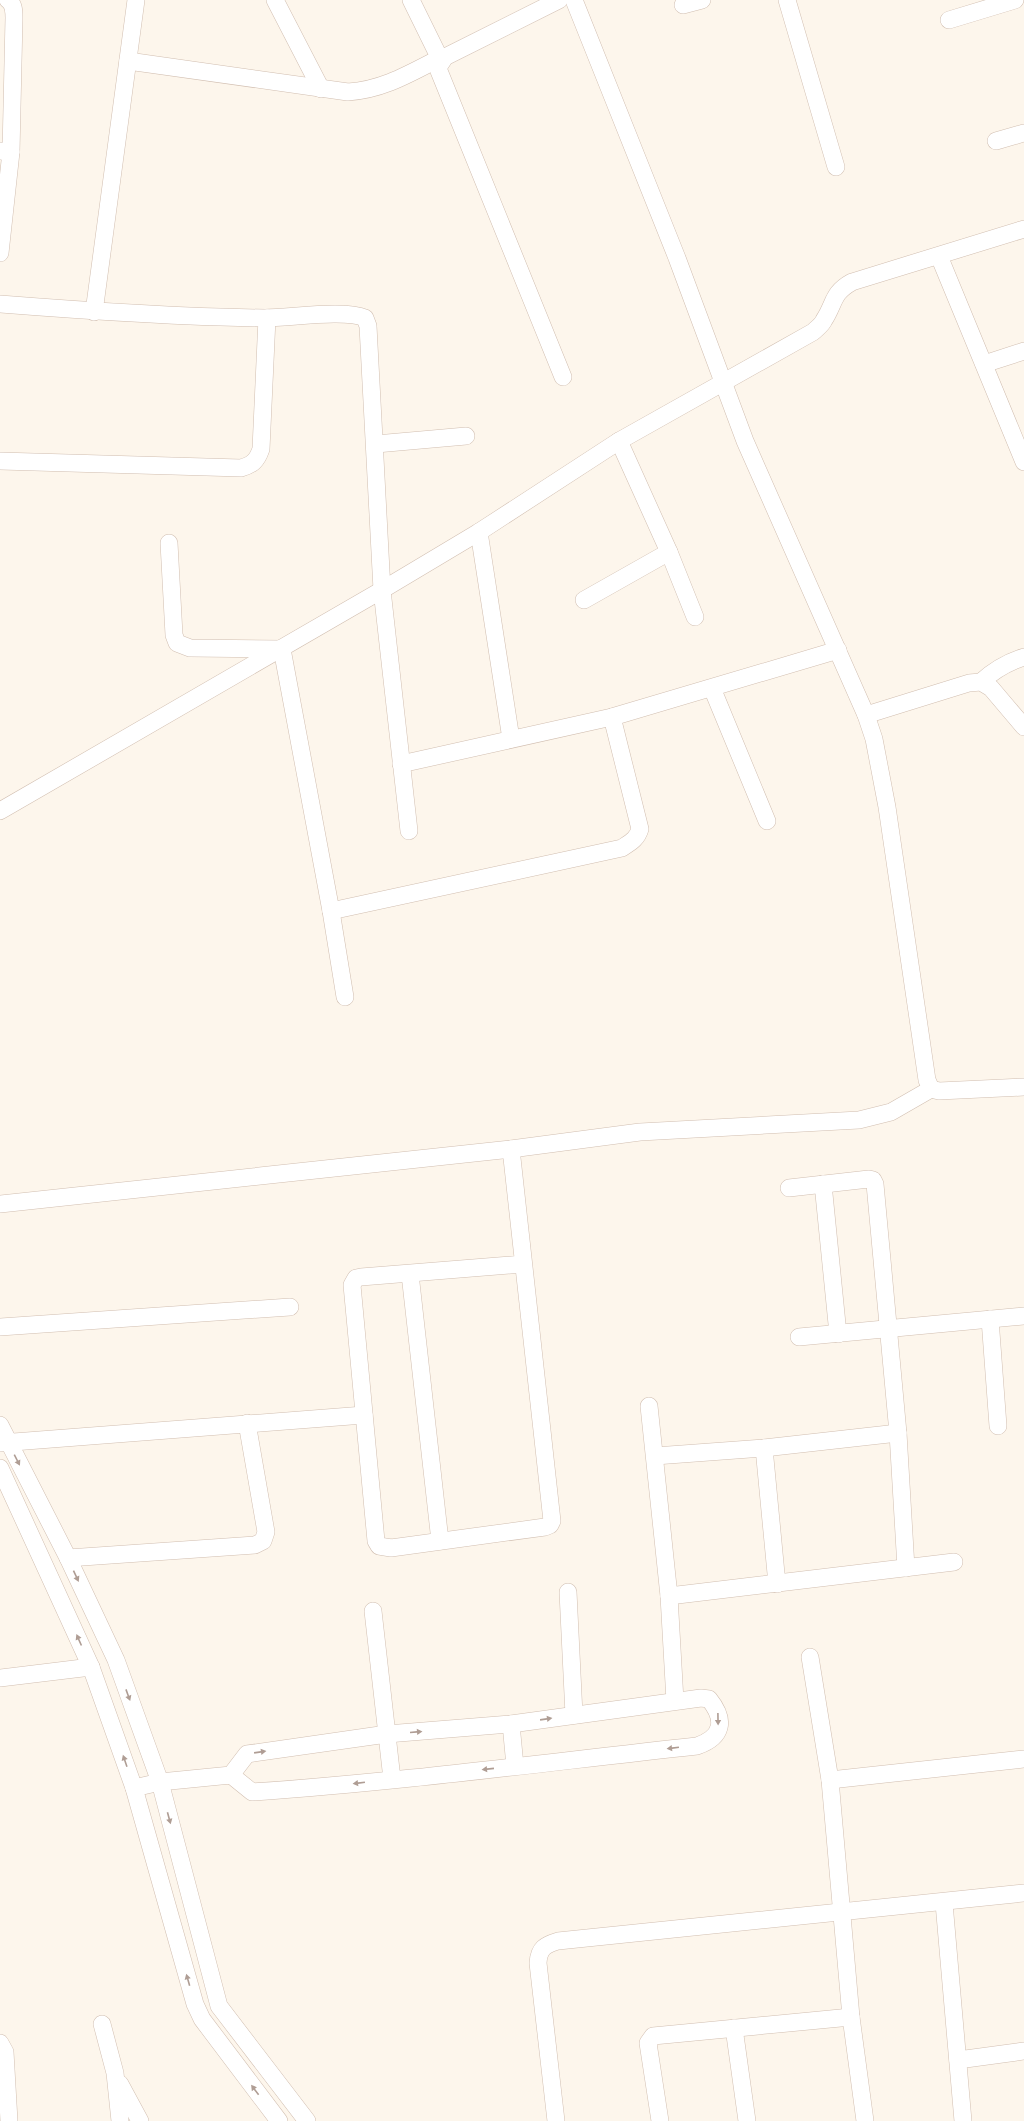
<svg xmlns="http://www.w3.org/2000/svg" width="1024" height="2121" viewBox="0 0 1024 2121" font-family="Manrope,sans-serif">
  <rect width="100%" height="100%" fill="#fdf6ec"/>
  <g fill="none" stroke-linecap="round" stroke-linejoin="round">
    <g stroke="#d1beb0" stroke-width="18">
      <g id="street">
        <path d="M275,0L321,89"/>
        <path d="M411,0L441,61"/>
        <path d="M559,0L445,57L439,66V71L563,377"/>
        <path d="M574,0L677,258L745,441L866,715L874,739L887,807L927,1080L931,1089L939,1091L1024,1087"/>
        <path d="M787,0L836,167"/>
        <path d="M683,5L702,0"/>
        <path d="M949,20L1015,0"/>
        <path d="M128,61L348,92C382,90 409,74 440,58"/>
        <path d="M996,141L1024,133"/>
        <path d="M0,151L11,152L14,18C14,11 14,4 8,0"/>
        <path d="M0,253L11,152"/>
        <path d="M939,256L1024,462"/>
        <path d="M0,304C88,311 176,317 265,318C290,318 345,309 365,318L368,326L382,590L409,831"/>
        <path d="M94,312L136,0"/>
        <path d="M984,364L1024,351"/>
        <path d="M619,441L669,552L695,617"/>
        <path d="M376,444L466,436"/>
        <path d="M0,461L241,468C252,465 257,461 261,449L267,318"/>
        <path d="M479,532L511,739"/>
        <path d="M169,543L174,635L177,643L190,648L282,649L331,911L345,997"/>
        <path d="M584,600L669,552"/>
        <path d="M981,682C993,671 1008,662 1024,657"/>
        <path d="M712,688L767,821"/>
        <path d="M866,715L969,683L981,682L991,688L1024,727"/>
        <path d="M401,764L612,717L838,650"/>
        <path d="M0,811L382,590L479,532L619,441L813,332C817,328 822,325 824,320C835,303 832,293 852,282L1024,229"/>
        <path d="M331,911L622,848C631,842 637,839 640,829L612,717"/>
        <path d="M511,1149L552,1521L550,1525L545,1527L391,1548L379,1546L376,1541L352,1285L356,1278L361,1277L523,1264"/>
        <path d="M823,1184L838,1334"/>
        <path d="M789,1188L869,1179L873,1180L875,1184L898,1433L906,1568"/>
        <path d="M0,1204L511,1149L640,1132L859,1120L891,1112L931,1089"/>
        <path d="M410,1274L440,1541"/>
        <path d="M990,1319L998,1426"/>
        <path d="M0,1327L290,1307"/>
        <path d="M799,1337L1024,1316"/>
        <path d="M649,1406L669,1596L675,1701"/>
        <path d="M0,1425L68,1558L116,1660L160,1782L219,2006L307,2121"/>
        <path d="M0,1443L364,1415"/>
        <path d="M764,1448L777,1584"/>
        <path d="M655,1456L764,1448L898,1433"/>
        <path d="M0,1468L91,1667L134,1788L195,2004L202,2019L279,2121"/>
        <path d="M68,1558L255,1545L263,1541L266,1532L247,1423"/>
        <path d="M568,1592L574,1715"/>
        <path d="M669,1596L954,1562"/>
        <path d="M373,1611L392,1779"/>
        <path d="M810,1657L830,1780L851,2017L865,2121"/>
        <path d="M0,1678L91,1667"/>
        <path d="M511,1724L515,1766"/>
        <path d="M830,1780L1024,1759"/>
        <path d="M134,1788L160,1782L231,1775L252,1792C400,1782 549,1762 697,1746C723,1737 726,1720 709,1699L701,1698L511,1724L387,1734L247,1754L231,1775"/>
        <path d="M944,1903L963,2121"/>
        <path d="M102,2024L115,2073L120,2121"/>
        <path d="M734,2028L747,2121"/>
        <path d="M0,2043L5,2052L9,2121"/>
        <path d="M958,2060L1024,2051"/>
        <path d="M120,2084L140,2121"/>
        <path d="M556,2121L538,1963C539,1948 545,1945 558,1941L1024,1893"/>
        <path d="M660,2121L648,2043L653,2036L851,2017"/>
      </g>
    </g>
    <use href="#street" stroke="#fff" stroke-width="17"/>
  </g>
  <defs><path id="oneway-solid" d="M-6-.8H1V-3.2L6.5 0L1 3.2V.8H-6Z"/></defs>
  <g fill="#af9d94">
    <use href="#oneway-solid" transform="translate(17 1460) rotate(63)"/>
    <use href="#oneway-solid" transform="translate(76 1576) rotate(65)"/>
    <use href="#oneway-solid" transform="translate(79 1640) rotate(-114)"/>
    <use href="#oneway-solid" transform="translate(128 1695) rotate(70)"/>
    <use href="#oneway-solid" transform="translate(546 1719) rotate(-8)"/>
    <use href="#oneway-solid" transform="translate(718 1719) rotate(89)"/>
    <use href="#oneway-solid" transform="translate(416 1732) rotate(-5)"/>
    <use href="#oneway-solid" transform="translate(673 1748) rotate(173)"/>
    <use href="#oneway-solid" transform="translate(260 1752) rotate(-8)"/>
    <use href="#oneway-solid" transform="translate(125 1761) rotate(-109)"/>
    <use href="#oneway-solid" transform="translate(488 1769) rotate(174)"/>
    <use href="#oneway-solid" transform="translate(359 1783) rotate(173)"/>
    <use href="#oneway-solid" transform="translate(169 1818) rotate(75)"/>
    <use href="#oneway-solid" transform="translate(188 1980) rotate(-106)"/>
    <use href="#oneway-solid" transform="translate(255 2090) rotate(-127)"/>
  </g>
</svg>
